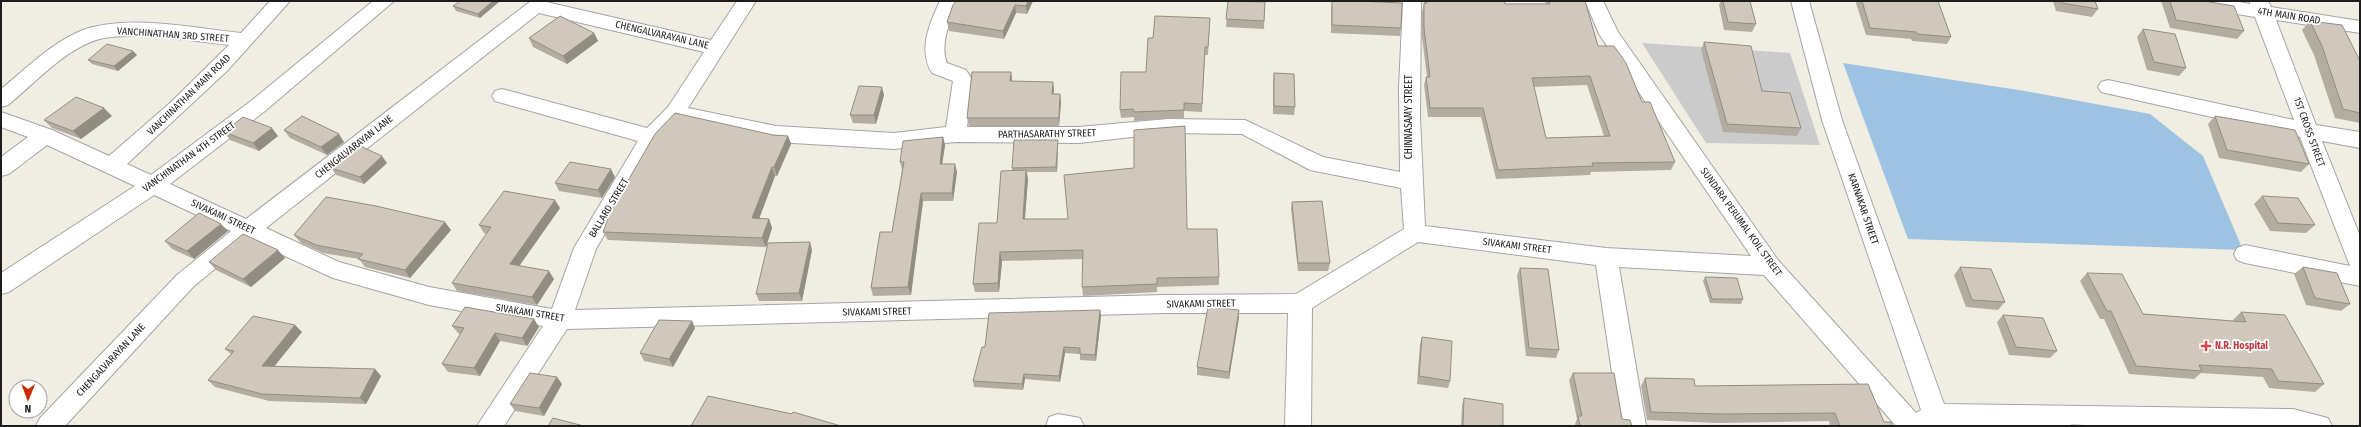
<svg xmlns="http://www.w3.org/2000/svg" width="2361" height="427" viewBox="0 0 2361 427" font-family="'Fira Sans Condensed',sans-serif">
  <rect width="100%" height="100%" fill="#f0eee2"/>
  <path fill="#cbcbcb" d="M1642,43L1790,53L1820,145L1706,143Z"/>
  <path fill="#9ec3e2" d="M1843,63L2025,91L2150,114L2203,156L2243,250L1908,239Z"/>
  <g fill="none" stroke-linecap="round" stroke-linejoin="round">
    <g stroke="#a4a4a4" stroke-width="2">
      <g id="minor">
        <path d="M270,1H290L227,71L127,164L151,175L251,101L373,1H394L265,111L170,184L246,219L531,1H542L711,40L737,1H756L688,108L776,126L894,133L946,127L953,81L932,73C918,50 929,24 940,1H958C951,19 939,44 947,63L966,70L973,81L967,127H1079L1167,119L1245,120L1323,157L1400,172L1399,88L1403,1H1421L1420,117L1425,226L1606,248L1751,256L1599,34L1585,1H1603L1618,32L1778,260L1916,413L1921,410L1822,120L1791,1H1809L1842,120L1944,404L2293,409L2328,418L2332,426H1896L1764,275L1619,267L1646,426H1620L1596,265L1418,242L1312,308L1311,426H1285L1288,313H1165L567,329L504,426H477L543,326L429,305L333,278L250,240L193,287L65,426H36L40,418L177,275L231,231L154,195L9,292L1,294V273L135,186L47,145L9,174L1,176V157L28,137L1,127V112L52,130L109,156L170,103L229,45C197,41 125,30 96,40C63,51 35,83 8,105L1,107V89C26,69 52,42 83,30C128,14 194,28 241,33ZM539,13L704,52L668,107L647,128L502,89L495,91L492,96L495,101L638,141L574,248L552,309L429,287L339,262L266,228ZM679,120L776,142L894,149L956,142L1079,143L1167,133L1242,134L1310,170L1401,188L1404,229L1296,294L1165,295L575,310L596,249L658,142Z"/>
        <path d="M2185,1H2234L2250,4V1H2268L2271,7L2360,21V33L2276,20L2316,125L2360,132V148L2322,141L2360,236V286L2245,263L2237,260L2234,254L2237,248L2245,245L2350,266L2300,137L2101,92L2098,87L2101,82L2108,80L2294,120L2255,17L2194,7L2187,5Z"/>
        <path d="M1058,414L1080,418L1084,426H1046L1049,417Z"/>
      </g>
    </g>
    <use href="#minor" fill="#fff" fill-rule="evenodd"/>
  </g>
  <g fill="#b3ada1" fill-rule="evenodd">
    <path d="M500,1L480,18L456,11L453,6Z"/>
    <path d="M956,1H1033L1027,14L1016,13L1004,39L949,31L947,22Z"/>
    <path d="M1228,1H1265L1264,29L1226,27Z"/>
    <path d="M1332,1L1401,28L1400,36L1331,33V8Z"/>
    <path d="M1424,1H1504L1505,4H1546L1545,1H1585L1598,46L1642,102L1675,162L1671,170L1591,172L1590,175L1496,179L1481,117H1428L1424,85L1426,77H1427L1422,37V12L1424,3ZM1587,85L1604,136L1546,138L1534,87Z"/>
    <path d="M1721,1H1750L1756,24L1752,32L1724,30L1719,5Z"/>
    <path d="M1857,1H1932L1951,37L1947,44L1912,41L1911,39L1866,35L1856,3Z"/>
    <path d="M2053,1H2095L2098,9L2092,17L2056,11Z"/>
    <path d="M2161,1H2204L2244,31L2237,39L2170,28Z"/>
    <path d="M1210,18L1208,55H1205L1202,112L1184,111V118L1134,121V117L1121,118L1120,110L1146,72L1153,38Z"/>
    <path d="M2310,21L2360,61V123L2335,118L2314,55L2302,30Z"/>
    <path d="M2143,29L2186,68L2179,76L2147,70L2137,37Z"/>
    <path d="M594,33L598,41L567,64L533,47L529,38Z"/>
    <path d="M1704,42L1762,91L1801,128L1797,136L1723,132L1701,50Z"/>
    <path d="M137,55L118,71L92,64L88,60Z"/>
    <path d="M1011,72L1012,81L1054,89V94L1061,102L1059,126H969L967,118Z"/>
    <path d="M1274,73L1295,107L1294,115L1273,114V81Z"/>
    <path d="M884,95L876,124L853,123L850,115Z"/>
    <path d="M112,116L81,139L52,128L44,120Z"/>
    <path d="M2215,116L2309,164L2301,172L2219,158L2208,124Z"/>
    <path d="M284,130L344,142L327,155L290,138Z"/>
    <path d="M224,132L278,136L259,151L230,140Z"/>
    <path d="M773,135L788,136L791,144L777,176H775L759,219H769L772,228L766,247L608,240L603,232Z"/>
    <path d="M943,137L945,145L942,164L957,172L953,201H923L911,295L873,296L871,288L892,232L902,170L900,162Z"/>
    <path d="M1058,140V144L1057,172H1027L1028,179L1025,219L1187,229L1219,277V285L1157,287V292L1083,296L1082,287L1083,259L1002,261L999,292H975L973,284L997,223L1012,171V168Z"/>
    <path d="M387,163L364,184L336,175L331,168Z"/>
    <path d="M615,177L602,198L559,191L555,183Z"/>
    <path d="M2262,196L2315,225L2306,233L2270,231L2254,204Z"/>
    <path d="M1292,202L1330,263L1328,271H1298L1291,209Z"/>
    <path d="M560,208L519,266L554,279L537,305L457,291L452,283L487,234L484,233L479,225Z"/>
    <path d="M451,230L410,278L365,267L359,259L323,253L301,243L294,235Z"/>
    <path d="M228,231L194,259L172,249L165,241Z"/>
    <path d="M812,250L802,301H759L756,294Z"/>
    <path d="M285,258L251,287L216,270L209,262Z"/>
    <path d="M1960,267L2005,302L1998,310L1966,307L1954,275Z"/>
    <path d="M2303,267L2350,304L2341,311L2306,305L2294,274Z"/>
    <path d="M1520,268L1559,350L1556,358L1526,356L1517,275Z"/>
    <path d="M2087,273L2143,314L2233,321V320L2241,312L2324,384L2315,392L2269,388L2263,377L2201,373L2194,379L2129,374L2104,319H2100L2080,281Z"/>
    <path d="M1705,277L1743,299L1741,304L1710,303L1703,281Z"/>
    <path d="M1100,310L1101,316L1096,361L1080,360V354L1065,353L1060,382L1025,379L1023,390L974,387L973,381L985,347Z"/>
    <path d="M2003,315L2057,351L2050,358L2009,355L1997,322Z"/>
    <path d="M1239,317L1229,379L1197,375V367Z"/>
    <path d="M534,319L539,327L527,346L500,341L480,376L448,372L442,364L460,334L458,333L452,326Z"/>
    <path d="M295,325L302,332L274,366L375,369L381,376L366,404L269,401L215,387L208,380L231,354L225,349Z"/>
    <path d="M695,328L673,367L644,361L640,353Z"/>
    <path d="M1422,337L1450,381L1448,388L1417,384L1420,344Z"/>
    <path d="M1573,373L1622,419L1632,426H1576L1575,424L1577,419L1569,380Z"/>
    <path d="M1645,378L1884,422L1892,426H1830L1829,421L1717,423L1647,420L1641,386Z"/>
    <path d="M562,384L544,416L515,411L510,404Z"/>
    <path d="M1464,398L1503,426H1461L1462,405Z"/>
  </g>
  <g fill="#928d83">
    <path d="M493,1H500L480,18L478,14Z"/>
    <path d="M1028,1H1033L1027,14L1026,6Z"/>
    <path d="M1015,5L1016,13L1004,39L1003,31Z"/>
    <path d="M594,33L598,41L567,64L563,56Z"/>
    <path d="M133,51L137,55L118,71L114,66Z"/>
    <path d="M1011,72L1012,79L1011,89L1010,81Z"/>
    <path d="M1053,82L1054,89L1052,102V94Z"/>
    <path d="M882,87L884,95L876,124L874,115Z"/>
    <path d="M1060,94L1061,102L1059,126V118Z"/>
    <path d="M104,108L112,116L81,139L73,131Z"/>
    <path d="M272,128L278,136L259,151L253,143Z"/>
    <path d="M339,134L344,142L327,155L321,147Z"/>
    <path d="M788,136L791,144L777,176L774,167Z"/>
    <path d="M943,137L945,145L941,172L940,164Z"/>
    <path d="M1058,140V144L1057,172L1056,167Z"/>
    <path d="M382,156L387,163L364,184L360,177Z"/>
    <path d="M955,164L957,172L953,201L952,193Z"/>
    <path d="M772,167L775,176L756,227L752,218Z"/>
    <path d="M611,169L615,177L602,198L598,190Z"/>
    <path d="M1026,170L1028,179L1024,228L1023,219Z"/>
    <path d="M921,193L923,201L911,295L908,287Z"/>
    <path d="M555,200L560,208L515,272L510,264Z"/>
    <path d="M769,219L772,228L766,247L762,238Z"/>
    <path d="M445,222L451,230L410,278L405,270Z"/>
    <path d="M221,224L228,231L194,259L187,251Z"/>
    <path d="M810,242L812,250L802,301L799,293Z"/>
    <path d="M278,250L285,258L251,287L243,279Z"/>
    <path d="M1000,252L1002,261L999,292L998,283Z"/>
    <path d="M549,271L554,279L537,305L532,297Z"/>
    <path d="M1100,310L1101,316L1096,361L1095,355Z"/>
    <path d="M1239,310V317L1229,379V372Z"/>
    <path d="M534,319L539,327L527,346L522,338Z"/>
    <path d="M692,321L695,328L673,367L669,359Z"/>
    <path d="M295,325L302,332L269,373L262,366Z"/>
    <path d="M495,333L500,341L480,376L474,368Z"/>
    <path d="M1064,347L1065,353L1060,382L1059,376Z"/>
    <path d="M375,369L381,376L366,404L360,398Z"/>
    <path d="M1024,374L1025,379L1023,390L1022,384Z"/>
    <path d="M557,377L562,384L544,416L539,408Z"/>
  </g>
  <g fill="#d0c9bb" stroke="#928d83" fill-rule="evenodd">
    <path d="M460,1H493L478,14L453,6Z"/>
    <path d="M956,1H1028L1026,6L1015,5L1003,31L947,22L953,5Z"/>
    <path d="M1228,1L1265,2L1264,21L1226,19Z"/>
    <path d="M1332,1H1356L1402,3L1401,28L1332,25Z"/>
    <path d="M1427,1H1504L1505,4H1550L1549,1H1585L1598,46H1614L1626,63L1642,102H1650L1675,162L1592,163L1593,166L1498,170L1483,108H1430L1426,77H1430L1424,28V3H1427ZM1590,76L1610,136L1546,138L1532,78Z"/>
    <path d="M1723,1H1750L1756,24L1728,22Z"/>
    <path d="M1862,1H1938L1951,37L1917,34L1916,32L1870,28Z"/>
    <path d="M2061,1H2095L2098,9L2062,3Z"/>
    <path d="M2170,1H2204L2234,6L2244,31L2176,20Z"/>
    <path d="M560,16L594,33L563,56L529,38Z"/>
    <path d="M1155,16L1210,18L1208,47H1205L1202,104L1184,103V110L1134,112L1133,109L1120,110L1121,72H1146L1148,38H1153Z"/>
    <path d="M2310,21L2342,25L2360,61V113L2343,109L2322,46Z"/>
    <path d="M2143,29L2175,34L2186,68L2154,62Z"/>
    <path d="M1704,42L1751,46L1762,91L1790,93L1801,128L1727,124Z"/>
    <path d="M107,44L133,51L114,66L88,60Z"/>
    <path d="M972,72H1011L1010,81L1053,82L1052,94H1060L1059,118H967Z"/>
    <path d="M1274,73L1294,74L1295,107L1274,106Z"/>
    <path d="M859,86L882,87L874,115H850Z"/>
    <path d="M76,97L104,108L73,131L44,120Z"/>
    <path d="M675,113L773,135L788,136L774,167H772L752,218L769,219L762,238L603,232L611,210L655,134Z"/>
    <path d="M302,116L339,134L321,147L284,130Z"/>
    <path d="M2215,116L2295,130L2309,164L2227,150Z"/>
    <path d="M243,117L272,128L253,143L224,132Z"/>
    <path d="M1185,126L1187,229H1217L1219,277L1157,278V284L1082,287L1083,250L1000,252L998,283L973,284L979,223H997L1001,171L1026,170L1023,219H1068L1064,175L1134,168V130Z"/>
    <path d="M943,137L940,164H955L952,193H921L908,287L871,288L880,232H892L904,162H900L903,141Z"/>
    <path d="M1014,140H1058L1056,167L1012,168Z"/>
    <path d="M360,146L382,156L360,177L331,168Z"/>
    <path d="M570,162L611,169L598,190L555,183Z"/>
    <path d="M504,191L555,200L510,264L549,271L532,297L452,283L491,227L479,225Z"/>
    <path d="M2262,196L2298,198L2315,225L2278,223Z"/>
    <path d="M326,197L376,206L445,222L405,270L358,259L363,254L316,245L294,235Z"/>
    <path d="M1322,201L1330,263H1298L1292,202Z"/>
    <path d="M199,213L221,224L187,251L165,241Z"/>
    <path d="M243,234L278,250L243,279L209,262Z"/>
    <path d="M810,242L799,293L756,294L768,243Z"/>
    <path d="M1960,267L1991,269L2005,302L1972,300Z"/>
    <path d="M2303,267L2337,273L2350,304L2315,298Z"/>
    <path d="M1520,268L1548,269L1559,350L1529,348Z"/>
    <path d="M2087,273L2122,274L2143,314L2246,322L2241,312L2285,315L2324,384L2278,381L2272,369L2199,365L2202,371L2136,366L2111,311H2107Z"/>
    <path d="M1705,277L1737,278L1743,299H1712Z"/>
    <path d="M465,307L534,319L522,338L495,333L474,368L442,364L464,328L452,326Z"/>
    <path d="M1208,307L1239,310L1229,372L1197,367Z"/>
    <path d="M1100,310L1095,355L1080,354V348L1064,347L1059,376L1024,374L1022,384L973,381L982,347H985L989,313Z"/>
    <path d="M2003,315L2043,318L2057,351L2016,347Z"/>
    <path d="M253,316L295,325L262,366L375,369L360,398L262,394L208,380L234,351L225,349Z"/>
    <path d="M659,320L692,321L669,359L640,353Z"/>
    <path d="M1422,337L1452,341L1450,381L1419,376Z"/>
    <path d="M530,373L557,377L539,408L510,404Z"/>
    <path d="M1573,373H1614L1622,419L1630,420L1632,426H1580L1578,416H1582Z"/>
    <path d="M1645,378L1694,379L1695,386L1868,384L1884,422H1891L1892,426H1840L1835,413L1722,414L1651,412Z"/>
    <path d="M708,396L792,414L793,412L841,426H691Z"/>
    <path d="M1464,398L1503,404V426H1463Z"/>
    <path d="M553,418L584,426H548Z"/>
    <path d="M2071,425L2102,426H2071Z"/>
  </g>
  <path fill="#e0444e" stroke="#fff" stroke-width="1.5" d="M2204 340h4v4h4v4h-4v4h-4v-4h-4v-4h4z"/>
  <g text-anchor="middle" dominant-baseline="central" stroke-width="3.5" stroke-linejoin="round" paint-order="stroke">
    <g font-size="10" fill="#1d1d1d" stroke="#fff">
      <text transform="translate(2289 16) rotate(9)">4TH MAIN ROAD</text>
      <text transform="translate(173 35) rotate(4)">VANCHINATHAN 3RD STREET</text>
      <text transform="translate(662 35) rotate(13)">CHENGALVARAYAN LANE</text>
      <text transform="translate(189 95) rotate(-44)">VANCHINATHAN MAIN ROAD</text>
      <text transform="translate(1409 117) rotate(-90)">CHINNASAMY STREET</text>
      <text transform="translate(2309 132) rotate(70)">1ST CROSS STREET</text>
      <text transform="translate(1047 134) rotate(-1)">PARTHASARATHY STREET</text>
      <text transform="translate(354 147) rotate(-38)">CHENGALVARAYAN LANE</text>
      <text transform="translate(189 157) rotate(-36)">VANCHINATHAN 4TH STREET</text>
      <text transform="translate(609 208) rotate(-59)">BALLARD STREET</text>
      <text transform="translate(1863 209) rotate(71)">KARNAKAR STREET</text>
      <text transform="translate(223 217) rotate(25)">SIVAKAMI STREET</text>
      <text transform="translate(1741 222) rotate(54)">SUNDARA PERUMAL KOIL STREET</text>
      <text transform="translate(1517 246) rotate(7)">SIVAKAMI STREET</text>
      <text transform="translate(1201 304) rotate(-1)">SIVAKAMI STREET</text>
      <text transform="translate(877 312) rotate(-1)">SIVAKAMI STREET</text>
      <text transform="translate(530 313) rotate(9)">SIVAKAMI STREET</text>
      <text transform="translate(111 360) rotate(-47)">CHENGALVARAYAN LANE</text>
    </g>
    <g font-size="10" font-weight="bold" fill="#be3a42" stroke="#fff" text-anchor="start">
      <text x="2215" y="346">N.R. Hospital</text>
    </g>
  </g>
  <rect width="2361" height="427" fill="none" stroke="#1d1d1d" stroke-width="4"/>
  <g transform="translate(28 399) rotate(181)"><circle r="19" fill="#ffffff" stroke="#a5a5a5"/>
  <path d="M0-3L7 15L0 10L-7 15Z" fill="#cb2e00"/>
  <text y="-6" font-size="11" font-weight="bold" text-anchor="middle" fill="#1d1d1d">N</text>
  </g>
</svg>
